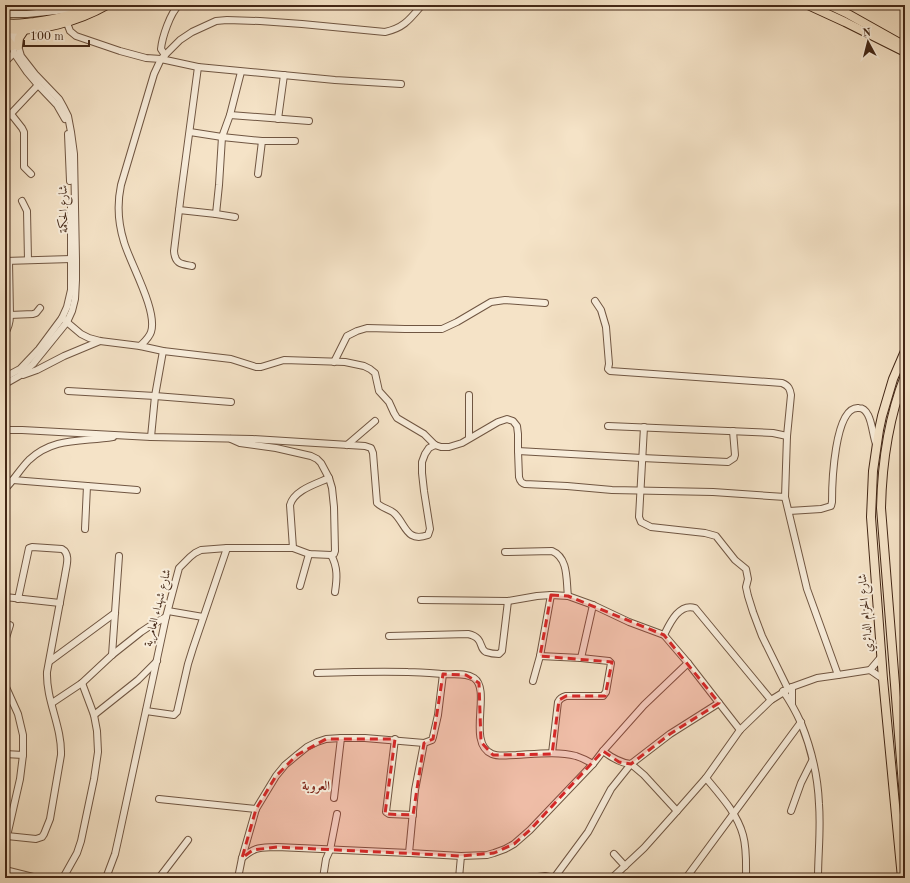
<svg xmlns="http://www.w3.org/2000/svg" width="910" height="883" viewBox="0 0 910 883" font-family="'Old Standard TT',Amiri,serif">
  <rect width="100%" height="100%" fill="#f5e3c7"/>
  <filter id="stains"><feTurbulence type="fractalNoise" baseFrequency=".005" numOctaves="4"/><feColorMatrix values="0 0 0 0 .2 0 0 0 0 .09 0 0 0 0 .02 0 0 0 .5 -.17"/></filter>
  <radialGradient id="worn" r=".72"><stop offset=".6" stop-color="#630" stop-opacity="0"/><stop offset="1" stop-color="#630" stop-opacity=".3"/></radialGradient>
  <g fill="none" stroke-linecap="round" stroke-linejoin="round">
    <g stroke="#705642" stroke-width="8">
      <g id="minor">
        <path d="M5,14H27L66,10L70,12L72,15"/>
        <path d="M67,23L70,31L76,36L120,51L146,58L161,59L198,67L181,194L174,251C175,264 181,264 192,266"/>
        <path d="M8,25L14,53L27,72L38,85L57,105L65,119"/>
        <path d="M165,55L161,49C162,38 170,13 179,5"/>
        <path d="M5,62L14,53"/>
        <path d="M198,67L335,80L401,84"/>
        <path d="M11,114L22,128L24,132V167L31,174"/>
        <path d="M230,115L241,72"/>
        <path d="M278,119L284,75"/>
        <path d="M5,120L38,85"/>
        <path d="M190,132L222,137L262,141H295"/>
        <path d="M68,134L70,181"/>
        <path d="M258,174L262,141"/>
        <path d="M22,201L27,211L28,260"/>
        <path d="M179,210L216,214L219,185L222,137L230,115L309,121"/>
        <path d="M216,214L235,217"/>
        <path d="M5,261L71,259"/>
        <path d="M595,301L601,310L606,327L609,364L608,369L610,371L782,383C789,386 790,389 791,395L787,436L785,497L807,589L838,675L870,670L883,679"/>
        <path d="M10,315L33,314L36,313L40,308"/>
        <path d="M62,318L81,334L89,338L100,341L140,346L163,351L231,359L256,367H261L284,360L345,362L364,366L370,369L375,373L379,391L389,402L394,413L397,418L424,434L435,445L441,447H449L462,443L498,422L507,419L513,421L517,426L518,434V451L519,477C520,481 521,483 525,484L567,486L612,490L713,492L785,497"/>
        <path d="M5,333C9,327 10,322 10,315L9,261"/>
        <path d="M140,346C144,342 149,338 151,332C158,311 130,263 124,242C118,223 117,204 121,185L154,74L161,59L180,40L192,32L216,21L227,20L260,21L302,24L385,32C404,28 410,19 422,5"/>
        <path d="M334,362L347,336L357,331L367,328L405,329H442L457,322L491,302L505,300L545,303"/>
        <path d="M23,375L37,370L64,356L100,341"/>
        <path d="M5,377L20,369L39,349L62,318L67,307L71,290V206"/>
        <path d="M5,384L19,376L33,364L67,322L72,311L75,299L76,280V259L74,154L71,132L68,116L64,108L59,99L35,74L21,56L18,46L13,27"/>
        <path d="M68,391L155,396L231,402"/>
        <path d="M608,426L773,433L787,436"/>
        <path d="M644,427L639,517L641,522L651,527L705,533L716,536L735,560L746,569L748,579L746,587L748,596L753,612L762,636L788,689"/>
        <path d="M5,430H22L151,437L252,439L365,446L371,448L373,453L377,503C382,508 389,509 394,513C406,524 406,543 428,535L430,529L424,491L422,473V462L425,454L429,448L435,445"/>
        <path d="M151,437L155,396L163,351"/>
        <path d="M469,438V395"/>
        <path d="M347,445L375,421"/>
        <path d="M518,451L642,458L728,462L734,458L735,455L733,431"/>
        <path d="M13,480L137,490"/>
        <path d="M5,489C14,480 20,469 29,460C54,437 81,442 113,437"/>
        <path d="M789,511L821,509L831,506L832,502C832,486 834,405 859,408C863,408 866,411 868,415C872,422 873,436 876,444"/>
        <path d="M85,529L87,486"/>
        <path d="M293,548L290,505C294,490 316,484 329,478"/>
        <path d="M505,552L552,551C569,558 566,581 568,596"/>
        <path d="M331,555C338,567 337,579 335,592"/>
        <path d="M300,586L309,554"/>
        <path d="M5,597L60,603"/>
        <path d="M421,600L508,601L537,596L551,595L568,596L593,605L629,622L664,635L688,663L740,730"/>
        <path d="M168,611L203,617"/>
        <path d="M664,635C670,623 679,603 695,608L771,700"/>
        <path d="M389,636L468,634C485,638 478,648 486,652C489,653 495,654 499,654L502,651L508,601"/>
        <path d="M5,641L10,625"/>
        <path d="M112,655L119,556"/>
        <path d="M540,656L581,658L609,661L611,663L606,692L603,696H566C562,697 560,698 558,702L552,753"/>
        <path d="M581,658L593,605"/>
        <path d="M50,661L115,613"/>
        <path d="M870,670L881,657"/>
        <path d="M317,673C347,672 378,671 408,672C419,672 430,673 442,674C452,675 465,672 474,678C492,690 466,743 492,754C499,757 508,755 516,755C535,754 558,751 576,756C582,758 588,761 593,764"/>
        <path d="M533,681L540,656L551,595"/>
        <path d="M5,685L18,714L23,735V755L20,779L7,836L6,838"/>
        <path d="M792,687V704"/>
        <path d="M783,691C790,701 796,712 801,723C811,748 818,778 819,804C821,829 818,854 818,878"/>
        <path d="M52,703L82,683L112,655L141,632L153,624L166,617"/>
        <path d="M146,711L174,715L177,712L188,664L193,648L227,548"/>
        <path d="M94,715L138,680L157,661"/>
        <path d="M395,739L386,812L389,814L413,815"/>
        <path d="M603,751C612,758 620,763 631,764L670,734L719,703"/>
        <path d="M5,754L23,755"/>
        <path d="M706,778C720,795 737,813 743,835C747,849 746,864 746,878"/>
        <path d="M334,798L341,738"/>
        <path d="M159,799L256,809"/>
        <path d="M677,811L706,778L740,730L771,700L792,687L817,678L838,675"/>
        <path d="M791,811L801,783L812,761"/>
        <path d="M7,836L36,839L42,837L44,834L50,819L61,755C62,726 46,701 47,672L65,575C66,567 71,554 62,549L32,547L29,548L18,599"/>
        <path d="M409,853L415,790L424,743L432,740L433,737L438,715L443,674"/>
        <path d="M614,854L625,866"/>
        <path d="M242,858C256,846 260,848 277,847L409,853L461,856L487,855L494,853L505,849L514,844L530,830L593,764L603,751L644,705L688,663"/>
        <path d="M5,870L37,878"/>
        <path d="M63,878L77,853L81,841L94,779L98,752L97,731L94,715L82,683"/>
        <path d="M106,878L115,854L119,836L166,617L179,568L190,557L195,553L201,550L227,548H293L309,554L331,555L334,554L335,551L334,507L332,488L329,478L321,463L317,459L311,456L276,448L240,443L231,439"/>
        <path d="M159,878L188,840"/>
        <path d="M238,878L242,858L256,809L276,776L285,765L297,755L307,747L317,742L326,739L341,738H365L424,743"/>
        <path d="M323,878L326,859L330,850L337,814"/>
        <path d="M459,878L461,856"/>
        <path d="M531,878L545,876L555,878"/>
        <path d="M554,878L588,832L611,789L631,764L644,775L677,811L644,848L612,878"/>
        <path d="M686,878L801,722"/>
      </g>
    </g>
    <g stroke="#432716" stroke-width="10">
      <g id="major">
        <path d="M808,5L845,22L905,52"/>
        <path d="M829,5L848,14L905,46"/>
        <path d="M5,23C14,25 24,23 34,22C56,19 75,15 95,5"/>
        <path d="M5,29C38,33 79,21 107,5"/>
        <path d="M5,37L12,46"/>
        <path d="M18,46L19,38L25,29"/>
        <path d="M905,376C888,419 882,463 881,508L905,811"/>
        <path d="M902,878L883,679L871,517L873,471L879,430L882,416L893,379L905,351"/>
      </g>
    </g>
    <use href="#minor" stroke="#f8eddb" stroke-width="6"/>
    <use href="#major" stroke="#f5e3c7" stroke-width="8"/>
  </g>
  <path fill="#d62828" fill-opacity="0.2" stroke="#d62828" stroke-width="3" stroke-dasharray="8 5" stroke-linejoin="round" d="M551,595L568,596L664,635L719,703L670,734L631,764L619,762L603,751L530,830L514,844L494,853L461,856L277,847L253,850L242,858L256,809L276,776L297,755L326,739H395L385,814L413,815L424,743L433,739L443,674L466,675L479,683L481,742L493,755L552,754L559,700L566,696H605L612,662L540,656Z"/>
  <g text-anchor="middle" dominant-baseline="central" stroke-width="4" stroke-linejoin="round" paint-order="stroke">
    <g font-size="12" fill="#432716" stroke="#f8eddb">
      <text transform="translate(64 209) rotate(-91)">شارع الحكمة</text>
      <text transform="translate(158 608) rotate(-76)">شارع شهداء العامرية</text>
      <text transform="translate(866 613) rotate(-95)">شارع الحزام الدائري</text>
    </g>
    <g font-size="13" font-weight="bold" fill="#7a1f14" stroke="#f8eddb">
      <text x="316" y="786">العروبة</text>
    </g>
  </g>
  <rect width="910" height="883" fill="none" stroke="#f5e3c7" stroke-width="20"/>
  <rect x="6" y="6" width="898" height="871" fill="none" stroke="#432716" stroke-width="2"/>
  <rect x="10" y="10" width="890" height="863" fill="none" stroke="#432716"/>
  <g transform="translate(868 42) rotate(353)" stroke="#f8eddb" stroke-width="3" paint-order="stroke">
  <path d="M0-3L7 15L0 10L-7 15Z" fill="#432716"/>
  <text y="-6" font-size="11" font-weight="bold" text-anchor="middle" fill="#432716">N</text>
  </g>
  <path d="M24 40v6h65v-6" fill="none" stroke="#432716" stroke-width="2"/>
  <text x="30" y="40" font-size="12" fill="#432716" stroke="#f8eddb" stroke-width="3" paint-order="stroke">100 m</text>
  <rect width="100%" height="100%" filter="url(#stains)"/>
  <rect width="100%" height="100%" fill="url(#worn)"/>
</svg>
